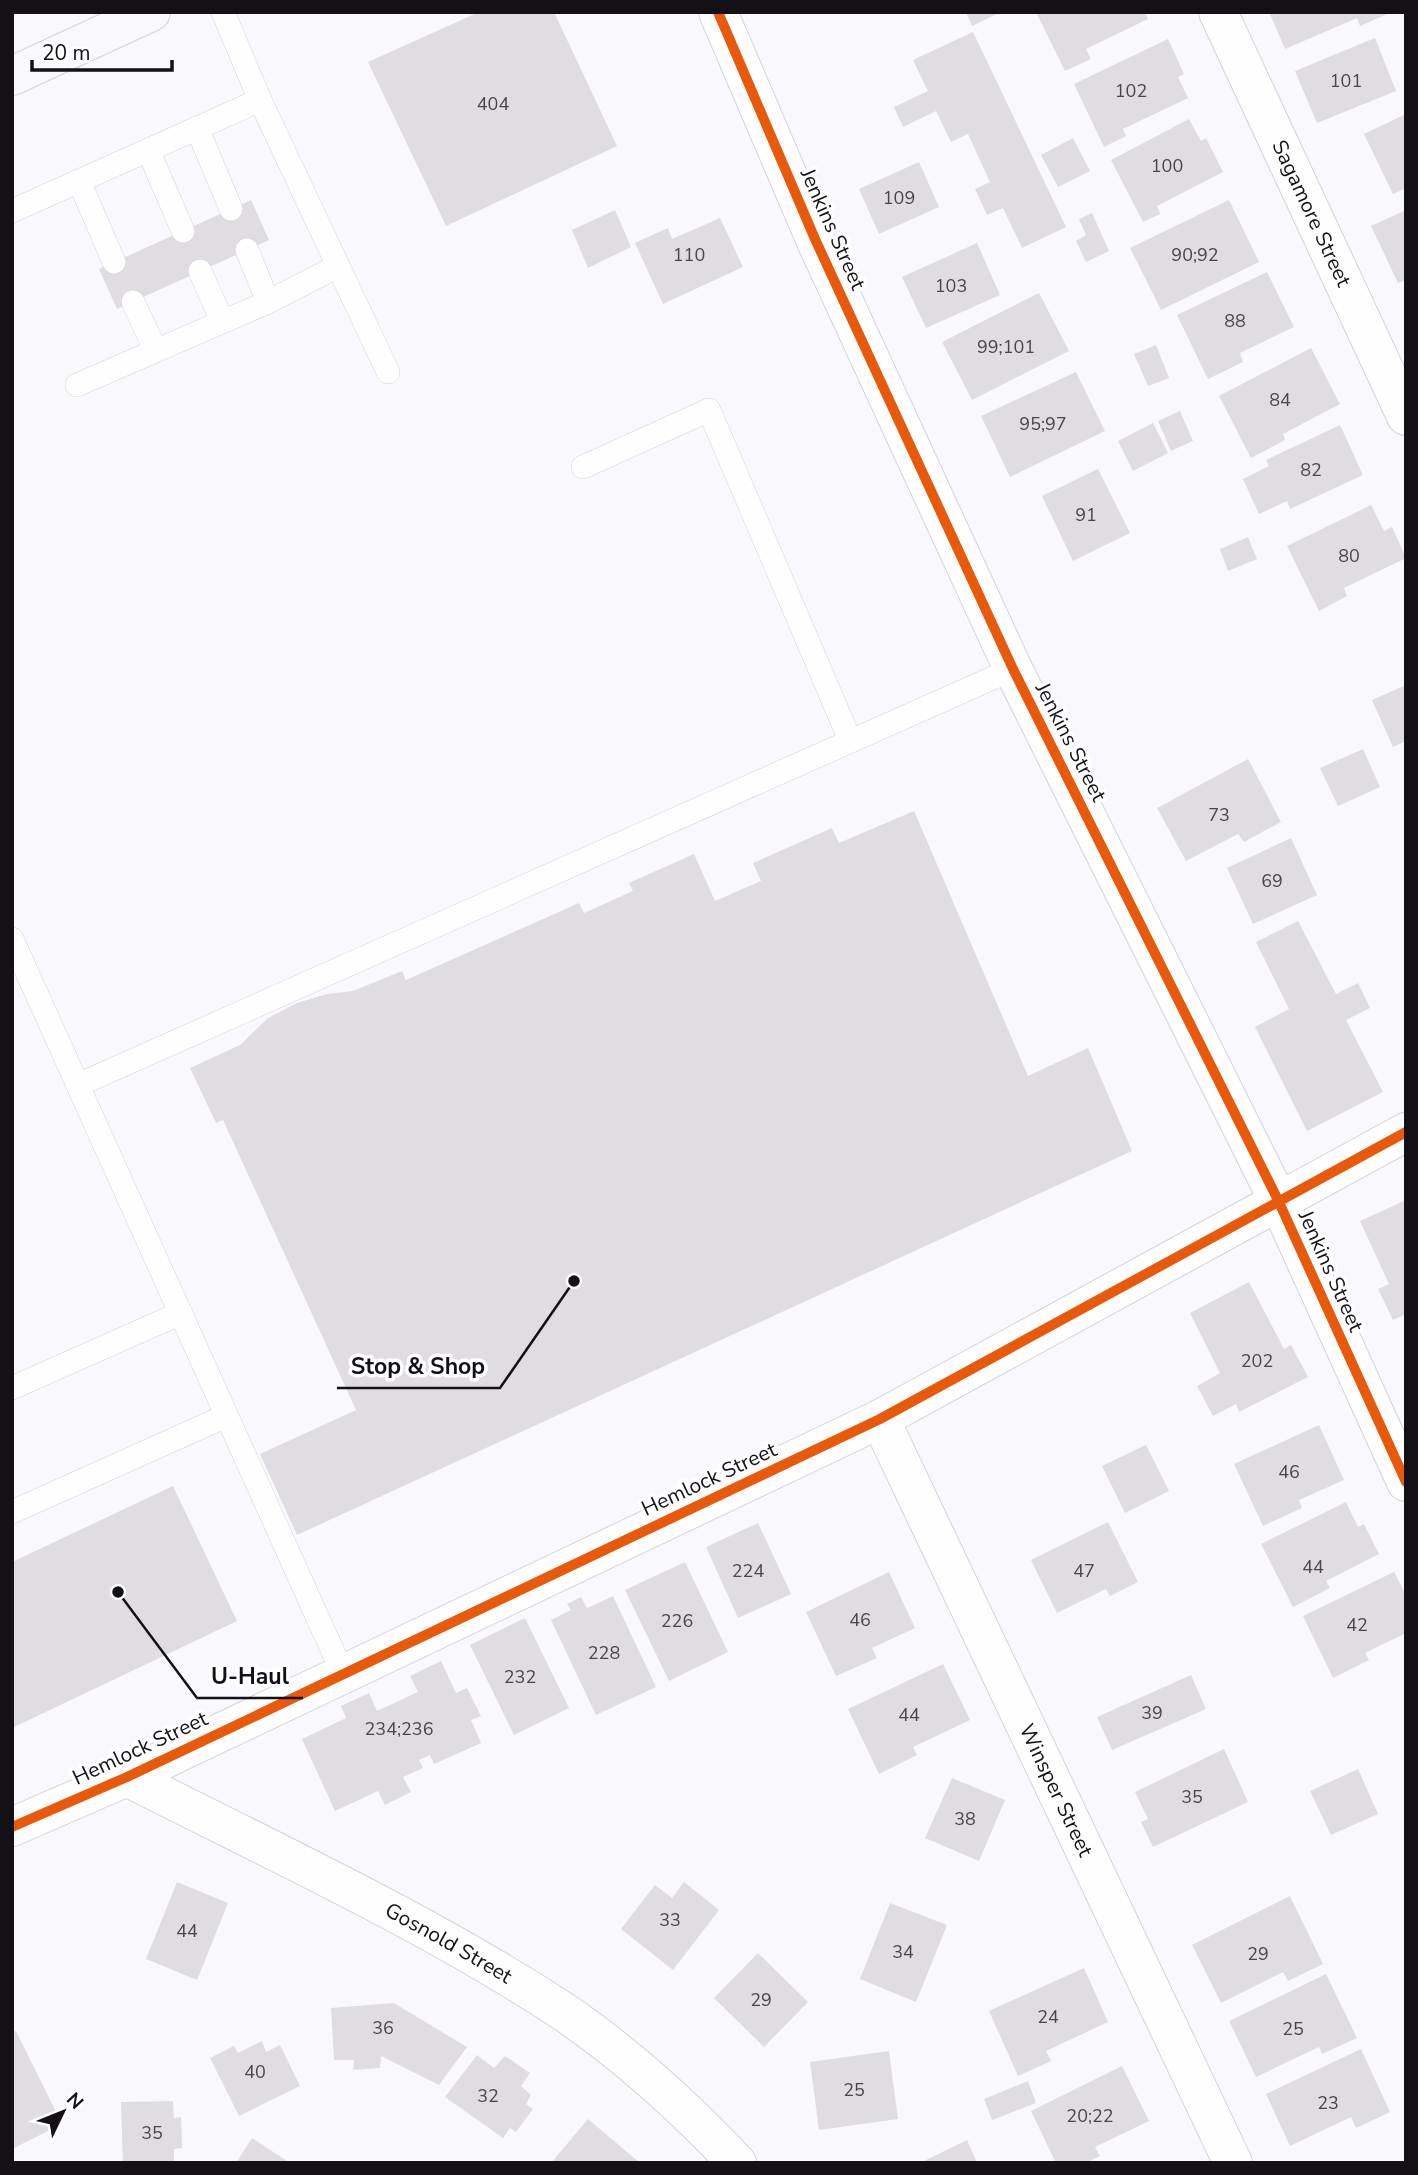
<svg xmlns="http://www.w3.org/2000/svg" width="1418" height="2175" viewBox="0 0 1418 2175" font-family="'Nunito Sans',sans-serif">
  <rect width="100%" height="100%" fill="#f9f8fc"/>
  <g fill="#dfdde2">
    <path d="M479,12H554L617,146L446,226L368,62Z"/>
    <path d="M966,12H1001L972,26Z"/>
    <path d="M1036,12H1145L1148,19L1086,49L1091,59L1065,71Z"/>
    <path d="M1269,12H1386L1387,14L1360,26L1357,18L1285,49Z"/>
    <path d="M973,32L1066,227L1022,248L1003,208L987,215L975,189L990,182L968,134L951,142L936,111L903,127L894,107L928,91L913,60Z"/>
    <path d="M1375,38L1396,91L1317,123L1295,71Z"/>
    <path d="M1168,39L1184,74L1178,77L1188,98L1123,129L1126,136L1104,147L1074,84Z"/>
    <path d="M1406,114V188L1393,194L1364,134Z"/>
    <path d="M1189,119L1201,141L1206,138L1223,172L1157,206L1160,214L1143,222L1111,160Z"/>
    <path d="M1073,138L1090,171L1058,187L1041,155Z"/>
    <path d="M919,162L939,207L879,234L859,189Z"/>
    <path d="M251,200L269,240L117,309L99,269Z"/>
    <path d="M1229,200L1259,262L1161,310L1130,248Z"/>
    <path d="M615,210L631,247L588,268L572,230Z"/>
    <path d="M1406,210V280L1398,283L1371,226Z"/>
    <path d="M1092,213L1109,251L1086,262L1076,241L1086,235L1079,219Z"/>
    <path d="M720,218L743,267L663,304L635,243L668,228L672,239Z"/>
    <path d="M977,243L1000,295L926,328L902,277Z"/>
    <path d="M1267,272L1294,327L1240,353L1243,362L1208,379L1177,315Z"/>
    <path d="M1039,293L1069,351L972,400L942,342Z"/>
    <path d="M1156,345L1169,378L1148,386L1134,354Z"/>
    <path d="M1311,348L1340,404L1283,434L1285,440L1251,458L1219,396Z"/>
    <path d="M1076,372L1105,431L1010,477L981,416Z"/>
    <path d="M1180,411L1193,441L1171,451L1158,421Z"/>
    <path d="M1153,423L1168,453L1133,471L1118,441Z"/>
    <path d="M1340,425L1363,475L1290,509L1287,501L1259,514L1243,479L1269,466L1266,460Z"/>
    <path d="M1098,469L1130,533L1073,561L1042,496Z"/>
    <path d="M1371,505L1384,531L1392,527L1406,558L1344,588L1347,596L1319,611L1287,546Z"/>
    <path d="M1248,537L1257,559L1228,571L1220,549Z"/>
    <path d="M1406,685V741L1393,747L1372,700Z"/>
    <path d="M1363,749L1380,787L1338,806L1320,768Z"/>
    <path d="M1248,759L1281,822L1244,842L1238,834L1186,861L1157,808Z"/>
    <path d="M914,811L1028,1076L1088,1048L1132,1151L297,1535L260,1454L356,1410L223,1120L216,1123L190,1068L240,1045L268,1018L297,1003L327,994L353,991L402,971L406,980L579,903L584,913L633,891L629,883L694,854L715,901L761,881L753,863L832,828L839,843Z"/>
    <path d="M1291,838L1317,895L1253,924L1227,868Z"/>
    <path d="M1298,921L1336,994L1358,983L1370,1008L1346,1020L1383,1092L1307,1131L1255,1027L1289,1009L1256,942Z"/>
    <path d="M1406,1200V1314L1393,1320L1378,1289L1389,1284L1360,1221Z"/>
    <path d="M1249,1282L1284,1349L1291,1345L1308,1377L1239,1412L1236,1404L1213,1416L1197,1386L1220,1373L1190,1313Z"/>
    <path d="M1319,1425L1344,1480L1299,1500L1302,1508L1263,1526L1234,1464Z"/>
    <path d="M1146,1445L1169,1491L1125,1513L1102,1466Z"/>
    <path d="M173,1486L237,1621L12,1728V1562Z"/>
    <path d="M1346,1502L1358,1527L1364,1524L1379,1554L1326,1581L1330,1588L1293,1607L1261,1544Z"/>
    <path d="M1108,1522L1138,1582L1110,1596L1106,1589L1057,1613L1031,1560Z"/>
    <path d="M758,1523L791,1594L738,1618L706,1547Z"/>
    <path d="M685,1562L728,1652L669,1681L625,1590Z"/>
    <path d="M889,1572L915,1628L872,1648L877,1658L836,1676L806,1612Z"/>
    <path d="M1394,1572L1406,1595V1633L1365,1653L1369,1660L1333,1678L1303,1616Z"/>
    <path d="M613,1596L656,1687L596,1715L551,1620L571,1610L567,1604L581,1597L587,1608Z"/>
    <path d="M525,1618L569,1708L514,1735L470,1645Z"/>
    <path d="M441,1661L456,1693L467,1688L481,1716L471,1720L481,1743L434,1764L430,1755L419,1760L423,1768L403,1777L411,1792L385,1805L378,1791L335,1811L302,1739L346,1718L341,1706L369,1693L377,1711L418,1692L410,1676Z"/>
    <path d="M943,1664L970,1720L913,1747L917,1755L879,1774L848,1709Z"/>
    <path d="M1191,1675L1206,1709L1112,1750L1097,1717Z"/>
    <path d="M1224,1749L1248,1802L1153,1847L1141,1822L1148,1819L1135,1792Z"/>
    <path d="M1358,1769L1378,1814L1331,1835L1310,1791Z"/>
    <path d="M952,1778L1005,1800L979,1861L925,1838Z"/>
    <path d="M177,1882L228,1903L197,1980L146,1959Z"/>
    <path d="M684,1882L719,1910L673,1970L621,1929L655,1885L672,1898Z"/>
    <path d="M1290,1896L1323,1964L1288,1981L1283,1972L1221,2003L1192,1945Z"/>
    <path d="M890,1903L947,1925L916,2002L860,1979Z"/>
    <path d="M758,1953L808,2002L764,2047L714,1998Z"/>
    <path d="M1084,1968L1108,2022L1046,2051L1051,2061L1018,2076L989,2011Z"/>
    <path d="M1326,1974L1357,2038L1322,2054L1319,2047L1256,2077L1229,2021Z"/>
    <path d="M394,2003L467,2047L439,2085L381,2056L380,2068L353,2070L354,2060H334L331,2008Z"/>
    <path d="M16,2031L62,2124L12,2149V2032Z"/>
    <path d="M262,2041L266,2052L280,2045L300,2086L239,2116L210,2058L234,2046L238,2053Z"/>
    <path d="M1361,2049L1390,2112L1356,2128L1351,2117L1290,2146L1266,2094Z"/>
    <path d="M889,2051L898,2119L819,2130L810,2062Z"/>
    <path d="M477,2055L494,2068L505,2056L530,2073L521,2086L531,2095L526,2104L533,2109L516,2132L510,2128L503,2138L445,2097Z"/>
    <path d="M1122,2066L1149,2121L1095,2147L1100,2156L1086,2163H1056L1031,2111Z"/>
    <path d="M1028,2081L1036,2103L992,2120L984,2099Z"/>
    <path d="M173,2101L174,2118L181,2117L182,2148L174,2149V2163H123L121,2102Z"/>
    <path d="M588,2119L640,2163H551Z"/>
    <path d="M252,2138L290,2163H236Z"/>
    <path d="M967,2140L977,2163H920Z"/>
  </g>
  <g fill="none" stroke-linecap="round" stroke-linejoin="round">
    <g stroke="#d3d2d6" stroke-width="24">
      <g id="lane">
        <path d="M223,12L260,100L388,372"/>
        <path d="M197,128L231,209"/>
        <path d="M148,150L183,231"/>
        <path d="M79,181L114,262"/>
        <path d="M12,211L260,100"/>
        <path d="M247,250L268,302"/>
        <path d="M200,271L222,321"/>
        <path d="M133,302L155,349"/>
        <path d="M77,385L268,302L338,266"/>
        <path d="M583,467L709,410L850,740"/>
        <path d="M12,939L343,1674"/>
        <path d="M78,1085L1013,669"/>
        <path d="M12,1388L181,1313"/>
        <path d="M12,1512L226,1416"/>
      </g>
    </g>
    <g stroke="#d3d2d6" stroke-width="40">
      <g id="street">
        <path d="M718,12L815,239L1013,669L1278,1200L1406,1482"/>
        <path id="s1" d="M1218,12L1406,416"/>
        <path id="s2" d="M880,1419L1233,2163"/>
        <path id="s3" d="M127,1777C270,1850 427,1922 561,2010C625,2053 684,2107 737,2163"/>
        <path d="M12,1827L127,1777L880,1419L1406,1132"/>
      </g>
    </g>
    <g stroke="#d3d2d6" stroke-width="40">
      <path id="secondary" d="M12,76L151,12"/>
    </g>
    <use href="#lane" stroke="#fefeff" stroke-width="23"/>
    <use href="#street" stroke="#fefeff" stroke-width="38"/>
    <use href="#secondary" stroke="#f9f8fb" stroke-width="38"/>
    <g stroke="#fff" stroke-width="15">
      <g id="cycleway">
        <path d="M718,12L815,239L1013,669L1278,1200L1406,1482"/>
        <path d="M12,1827L127,1777L880,1419L1406,1132"/>
      </g>
    </g>
    <use href="#cycleway" stroke="#e8590c" stroke-width="10"/>
  </g>
  <g text-anchor="middle" dominant-baseline="central" stroke-width="7" stroke-linejoin="round" paint-order="stroke">
    <g font-size="18" fill="#48464b">
      <text x="1346" y="81">101</text>
      <text x="1131" y="91">102</text>
      <text x="493" y="104">404</text>
      <text x="1167" y="166">100</text>
      <text x="899" y="198">109</text>
      <text x="689" y="255">110</text>
      <text x="1195" y="255">90;92</text>
      <text x="951" y="286">103</text>
      <text x="1235" y="321">88</text>
      <text x="1006" y="347">99;101</text>
      <text x="1280" y="400">84</text>
      <text x="1043" y="424">95;97</text>
      <text x="1311" y="470">82</text>
      <text x="1086" y="515">91</text>
      <text x="1349" y="556">80</text>
      <text x="1219" y="815">73</text>
      <text x="1272" y="881">69</text>
      <text x="1257" y="1361">202</text>
      <text x="1289" y="1472">46</text>
      <text x="1313" y="1567">44</text>
      <text x="748" y="1571">224</text>
      <text x="1084" y="1571">47</text>
      <text x="860" y="1620">46</text>
      <text x="677" y="1621">226</text>
      <text x="1357" y="1625">42</text>
      <text x="604" y="1653">228</text>
      <text x="520" y="1677">232</text>
      <text x="1152" y="1713">39</text>
      <text x="909" y="1715">44</text>
      <text x="399" y="1729">234;236</text>
      <text x="1192" y="1797">35</text>
      <text x="965" y="1819">38</text>
      <text x="670" y="1920">33</text>
      <text x="187" y="1931">44</text>
      <text x="903" y="1952">34</text>
      <text x="1258" y="1954">29</text>
      <text x="761" y="2000">29</text>
      <text x="1048" y="2017">24</text>
      <text x="383" y="2028">36</text>
      <text x="1293" y="2029">25</text>
      <text x="255" y="2072">40</text>
      <text x="854" y="2090">25</text>
      <text x="488" y="2096">32</text>
      <text x="1328" y="2103">23</text>
      <text x="1090" y="2116">20;22</text>
      <text x="152" y="2133">35</text>
    </g>
    <g font-size="21" fill="#131116" stroke="#fff">
      <text stroke="none"><textPath href="#s1" startOffset="222">Sagamore Street</textPath></text>
      <text transform="translate(833 229) rotate(66)">Jenkins Street</text>
      <text transform="translate(1071 742) rotate(63)">Jenkins Street</text>
      <text transform="translate(1331 1271) rotate(66)">Jenkins Street</text>
      <text transform="translate(709 1479) rotate(-25)">Hemlock Street</text>
      <text transform="translate(140 1748) rotate(-25)">Hemlock Street</text>
      <text stroke="none"><textPath href="#s2" startOffset="411">Winsper Street</textPath></text>
      <text stroke="none"><textPath href="#s3" startOffset="362">Gosnold Street</textPath></text>
    </g>
  </g>
  <path fill="none" stroke="#131116" stroke-width="2.5" d="M574 1281L500 1388H337M118 1592L197 1698H303"/>
  <g fill="#131116" stroke="#fff" stroke-width="2.5">
    <circle cx="574" cy="1281" r="7"/>
    <circle cx="118" cy="1592" r="7"/>
  </g>
  <g font-size="23" text-anchor="middle" font-weight="bold" fill="#131116" stroke="#fff" stroke-width="7" stroke-linejoin="round" paint-order="stroke">
    <text x="418" y="1374">Stop &amp; Shop</text>
    <text x="250" y="1684">U-Haul</text>
  </g>
  <rect width="1418" height="2175" fill="none" stroke="#131116" stroke-width="28"/>
  <g transform="translate(63 2112) rotate(47)" stroke="#ffffff" stroke-width="5" paint-order="stroke">
  <path d="M0-5L12 26L0 18L-12 26Z" fill="#131116"/>
  <text y="-10" font-size="19" font-weight="bold" text-anchor="middle" fill="#131116">N</text>
  </g>
  <path d="M32 60v10h140v-10" fill="none" stroke="#131116" stroke-width="3.5"/>
  <text x="42" y="60" font-size="21" fill="#131116" stroke="#ffffff" stroke-width="5" paint-order="stroke">20 m</text>
</svg>
